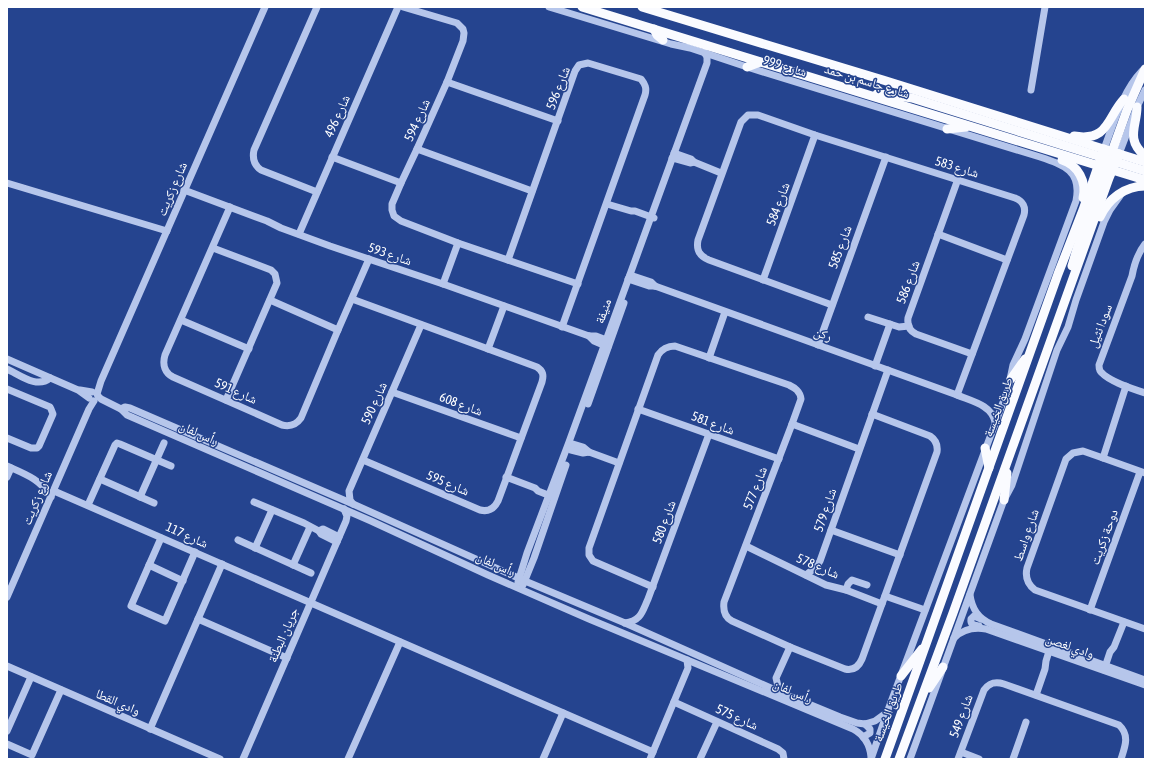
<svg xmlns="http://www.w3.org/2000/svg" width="1152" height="766" viewBox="0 0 1152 766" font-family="'Asap Condensed','Noto Naskh Arabic',sans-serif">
  <rect width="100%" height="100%" fill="#25448f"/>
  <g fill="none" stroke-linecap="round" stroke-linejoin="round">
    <g stroke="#b6c6eb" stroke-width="7">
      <path d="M317,7L254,150C252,159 254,165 261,170L317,192"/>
      <path d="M403,7L457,23L463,29L464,33L463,41L447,82L417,149L401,183L392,204V210L394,216L401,221L458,243L578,284"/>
      <path d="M549,7L671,44L690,48L747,67L1040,157C1064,165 1082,171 1076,201L1025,339L1013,365L1008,389L888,710L871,759"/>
      <path d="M447,82L558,121"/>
      <path d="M1031,90L1045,7"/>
      <path d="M417,149L532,191"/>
      <path d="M1104,149C1114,123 1122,92 1142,71"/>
      <path d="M674,153L691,159L694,162L721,173"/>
      <path d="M1119,154L1137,107L1145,90"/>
      <path d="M332,157L401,183"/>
      <path d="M672,158L690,163L694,162"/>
      <path d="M958,179L908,318C907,326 910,331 916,334L972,354"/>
      <path d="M7,183L167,231"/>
      <path d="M184,190L267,221L281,228L330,246L443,284L589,336H596L609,341"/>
      <path d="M607,204L631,211H635L654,218"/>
      <path d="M230,207L165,355C162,365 165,373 173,377L282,425C290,427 296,425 301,418L338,330L369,259"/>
      <path d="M299,234L398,7"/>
      <path d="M938,234L1007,260"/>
      <path d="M1145,244C1138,253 1134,265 1132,276L1099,365C1099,368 1099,371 1102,373C1110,382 1134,389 1145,393"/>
      <path d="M213,248L271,270L275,274L277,283L226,400"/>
      <path d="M508,260L575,71L579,65L588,63L641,79C645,84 647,88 645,95L562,327"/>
      <path d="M630,275L651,282L655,286"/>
      <path d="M628,279L649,286H655L957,395C971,401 992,405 995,422"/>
      <path d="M763,280L815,135"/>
      <path d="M443,284L458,243"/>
      <path d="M352,299L537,367C543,371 544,375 542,382L498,501C494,509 488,512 480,510L363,460"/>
      <path d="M270,300L338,330"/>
      <path d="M832,305L709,260C699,256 696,250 698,240L741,122L748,115H758L815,135L1015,198C1023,201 1026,207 1024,215L957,395"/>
      <path d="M868,317L899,327L909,326"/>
      <path d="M181,320L249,349"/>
      <path d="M589,336L594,341L608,347"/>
      <path d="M818,345L886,157"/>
      <path d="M488,349L504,306"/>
      <path d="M709,358L725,312"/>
      <path d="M7,359L78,390L89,398"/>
      <path d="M875,366L890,324"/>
      <path d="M7,369C20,375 37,389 50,378"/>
      <path d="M7,389L50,407L51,409L53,414L39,446L37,448H31L7,438"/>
      <path d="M80,390L92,392"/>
      <path d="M392,392L521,438"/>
      <path d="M97,394L101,381L265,7"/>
      <path d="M98,396L101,399L121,409L127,415L371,521L488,575L589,619L853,729C864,735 870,745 871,757"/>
      <path d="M588,404L624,303"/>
      <path d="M121,409L125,407L130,408L353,504L525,581L625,623L782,693L840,717L857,723L865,724L875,721L886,713"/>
      <path d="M638,409L779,459"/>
      <path d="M792,424L859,449"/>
      <path d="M573,444L583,447L589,452"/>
      <path d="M571,450L583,453L589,452L619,463"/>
      <path d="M1103,458L1126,386"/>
      <path d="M7,466C25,474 40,479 51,497"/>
      <path d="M1145,473L1103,458L1083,451L1073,453L1066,459L1027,568C1025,577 1027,584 1035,590L1145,629"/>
      <path d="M7,477L11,468"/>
      <path d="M506,477L535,488L538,491L553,497"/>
      <path d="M100,479L154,503"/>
      <path d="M54,491L653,752"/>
      <path d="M140,497L164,443"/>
      <path d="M254,502L304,523L319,531L321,534L337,542"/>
      <path d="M353,504L350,500L349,491L421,325"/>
      <path d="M88,505L115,445L117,443L120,444L171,466"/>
      <path d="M831,530L900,555"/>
      <path d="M319,531L323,529L339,537"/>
      <path d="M161,538L131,606L165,621L195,552"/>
      <path d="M238,540L311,573"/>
      <path d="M746,546L826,585L846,590L882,604"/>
      <path d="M255,548L272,510"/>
      <path d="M149,565L183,581"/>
      <path d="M293,565L310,527"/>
      <path d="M806,575L817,566L820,561L888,370"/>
      <path d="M518,582L527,553L569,442L707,63V57L704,52"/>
      <path d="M523,585L534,558L566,465"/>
      <path d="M653,587L593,561L589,555V548L658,355C662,349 668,346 675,346L789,385C795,388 800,391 801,399L792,424L724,602C723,610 724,617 732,621L790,647L845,669C854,671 859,666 862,659L937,452C938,445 936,440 930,436L872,414"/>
      <path d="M846,590L848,584L852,580L867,585"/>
      <path d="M970,595C972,609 978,618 991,624L1145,680"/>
      <path d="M885,596L925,610"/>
      <path d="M7,597L89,409L94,401"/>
      <path d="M1090,610L1140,472"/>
      <path d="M198,619L287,658"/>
      <path d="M625,623C641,621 642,612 648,599L709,434"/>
      <path d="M979,626C974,625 970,625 971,619L974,616L981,619"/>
      <path d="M954,638C963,629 974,627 986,629L1145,685"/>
      <path d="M7,666L220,759"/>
      <path d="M1104,670L1110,652L1114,647L1124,622"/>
      <path d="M782,693L778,686L776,678L790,647"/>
      <path d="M1036,695L1045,669L1046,661L1050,648"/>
      <path d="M674,702L778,749L783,753L784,759"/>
      <path d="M150,729L222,564"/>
      <path d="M7,731L31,677"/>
      <path d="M863,737L870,733V729L865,724"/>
      <path d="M7,744L32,755L61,690"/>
      <path d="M961,752L979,759"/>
      <path d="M243,759L346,521L347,516L344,509"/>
      <path d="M348,759L400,642"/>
      <path d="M543,759L563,713"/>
      <path d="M650,759L688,668L687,660"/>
      <path d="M700,759L717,722"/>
      <path d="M910,759L1004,500L1012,485L1057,350L1068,327L1076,300L1104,222L1110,210L1120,196"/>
      <path d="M958,759L984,690C989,683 995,681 1004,684L1119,725C1130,735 1125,747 1121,759"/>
      <path d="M1013,759L1026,722"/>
    </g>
    <g stroke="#fafbff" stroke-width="9">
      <path d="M582,7L1145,180"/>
      <path d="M642,7L883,80L1145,162"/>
      <path d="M654,29L657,35L663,40"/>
      <path d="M747,67L760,62"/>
      <path d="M877,94L892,95L912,98L1101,157L1111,158L1119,154"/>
      <path d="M1137,107C1137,126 1125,139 1145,156"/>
      <path d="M947,129L966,127"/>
      <path d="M1074,136C1109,142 1107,117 1124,99"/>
      <path d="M1110,157L1127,110L1145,69"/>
      <path d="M1062,160C1078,165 1087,182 1083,198"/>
      <path d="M1110,160L1145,171"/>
      <path d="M1100,217C1108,199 1125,186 1145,186"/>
      <path d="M1072,266L1077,249L1106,163"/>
      <path d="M1011,379L1025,359"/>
      <path d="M985,448L989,468"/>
      <path d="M1004,500L1007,473"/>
      <path d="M901,676L922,649"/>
      <path d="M929,688L943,667"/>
      <path d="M885,759L1058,274L1083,210L1104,149"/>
      <path d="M899,759L953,613L1109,178L1119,154"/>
    </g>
  </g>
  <g text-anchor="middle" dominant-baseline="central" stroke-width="3" stroke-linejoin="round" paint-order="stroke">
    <g font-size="13" fill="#fff" stroke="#25448f">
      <text transform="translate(785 66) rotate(17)">شارع 999</text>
      <text transform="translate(867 81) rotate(17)">شارع جاسم بن حمد</text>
      <text transform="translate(558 88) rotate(-69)">شارع 596</text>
      <text transform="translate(337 116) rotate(-66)">شارع 496</text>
      <text transform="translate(417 120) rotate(-66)">شارع 594</text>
      <text transform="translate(957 167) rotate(17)">شارع 583</text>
      <text transform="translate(172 189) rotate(-67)">شارع زكريت</text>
      <text transform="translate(778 204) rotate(-70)">شارع 584</text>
      <text transform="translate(840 247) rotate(-70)">شارع 585</text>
      <text transform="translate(390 254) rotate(19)">شارع 593</text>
      <text transform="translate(908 282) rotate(-70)">شارع 586</text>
      <text transform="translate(603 311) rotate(-70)">منيفة</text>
      <text transform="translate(1100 326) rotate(-69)">سودا نثيل</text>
      <text transform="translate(823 334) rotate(20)">ركن</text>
      <text transform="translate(236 391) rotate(24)">شارع 591</text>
      <text transform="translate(374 403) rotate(-66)">شارع 590</text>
      <text transform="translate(461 404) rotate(20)">شارع 608</text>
      <text transform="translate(998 407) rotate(-70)">طريق الخيسة</text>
      <text transform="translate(713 423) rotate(20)">شارع 581</text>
      <text transform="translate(199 433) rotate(24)">رأس لفان</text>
      <text transform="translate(448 483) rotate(23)">شارع 595</text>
      <text transform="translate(755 488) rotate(-69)">شارع 577</text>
      <text transform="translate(37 498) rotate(-67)">شارع زكريت</text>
      <text transform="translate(825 510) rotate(-71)">شارع 579</text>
      <text transform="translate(664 522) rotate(-70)">شارع 580</text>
      <text transform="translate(187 535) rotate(24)">شارع 117</text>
      <text transform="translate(1026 535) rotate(-71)">شارع واسط</text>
      <text transform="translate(1104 537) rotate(-70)">دوحة زكريت</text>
      <text transform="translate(496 564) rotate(24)">رأس لفان</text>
      <text transform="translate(818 566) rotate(23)">شارع 578</text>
      <text transform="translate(283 635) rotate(-67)">جريان البطنة</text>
      <text transform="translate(1070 646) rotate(19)">وادي لغصن</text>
      <text transform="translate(793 691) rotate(23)">رأس لفان</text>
      <text transform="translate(118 702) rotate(23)">وادي القطا</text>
      <text transform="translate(888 712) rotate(-70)">طريق الخيسة</text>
      <text transform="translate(961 716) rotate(-70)">شارع 549</text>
      <text transform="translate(737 717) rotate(24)">شارع 575</text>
    </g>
  </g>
  <rect width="1152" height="766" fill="none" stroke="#ffffff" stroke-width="16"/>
</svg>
